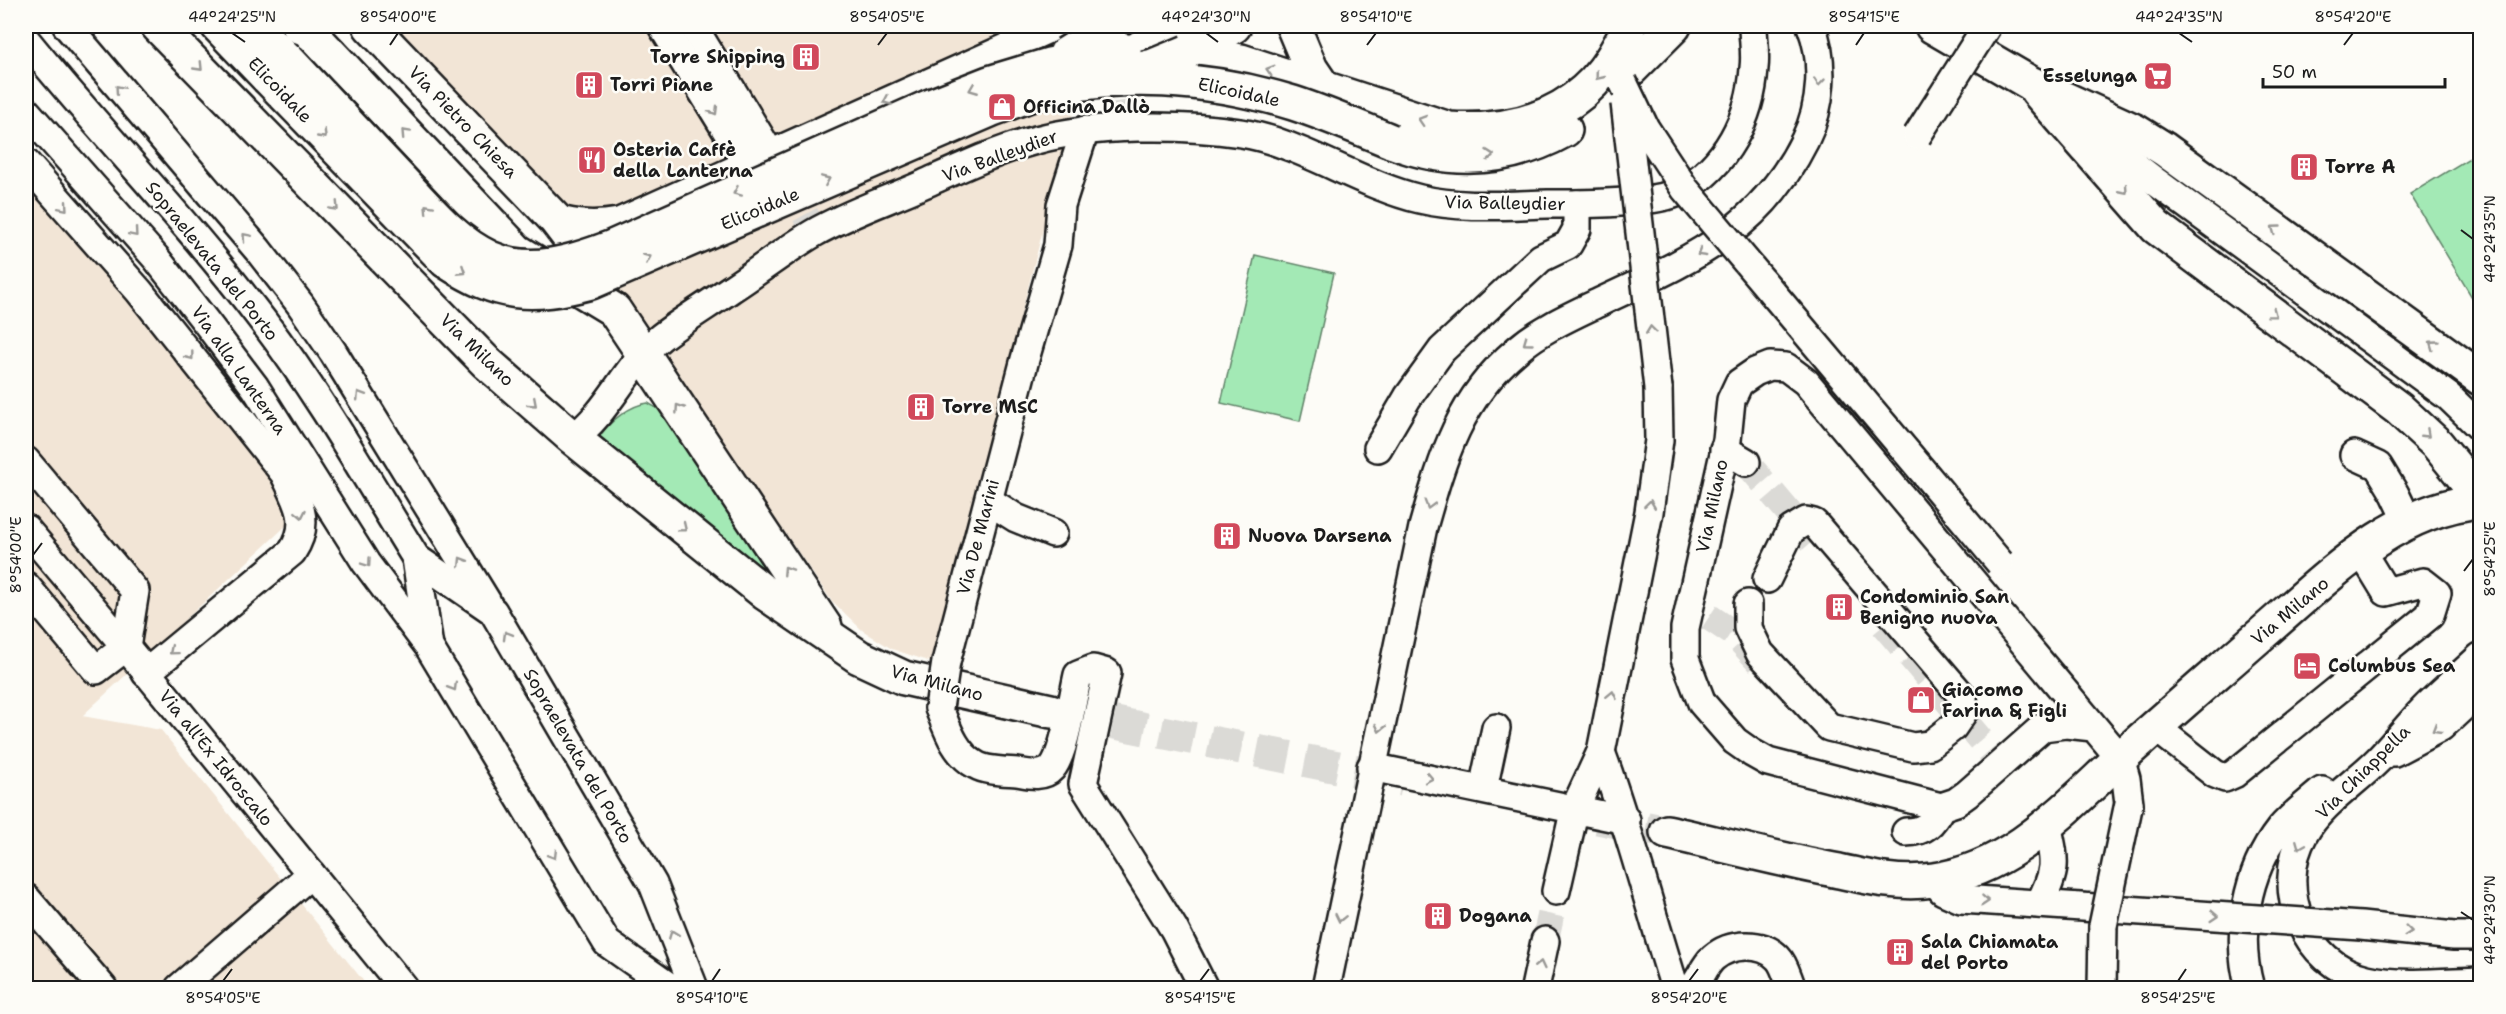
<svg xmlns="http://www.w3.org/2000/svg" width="2506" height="1014" viewBox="0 0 2506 1014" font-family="'Shantell Sans',sans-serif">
  <rect width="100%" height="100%" fill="#fdfcf7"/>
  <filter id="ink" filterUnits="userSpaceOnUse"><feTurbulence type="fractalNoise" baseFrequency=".0167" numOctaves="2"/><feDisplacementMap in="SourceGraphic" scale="12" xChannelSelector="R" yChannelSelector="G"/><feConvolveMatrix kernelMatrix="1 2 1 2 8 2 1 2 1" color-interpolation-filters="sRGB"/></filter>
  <g filter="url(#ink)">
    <g fill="#f2e5d6">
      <path d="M387,26H1095L993,425L937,664L892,649L862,630L831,600L664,356L538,187Z"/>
      <path d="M26,179L304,509L82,716L161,730L369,988H26Z"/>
    </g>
    <g fill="#a3e9b5" stroke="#608268" stroke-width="1.5">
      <path d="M2471,157L2480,173V294L2473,299L2410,194Z"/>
      <path d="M1255,255L1334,273L1300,421L1221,403Z"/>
      <path d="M648,403L660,410L775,573L769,579L602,446L600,436C610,421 630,405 648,403Z"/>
    </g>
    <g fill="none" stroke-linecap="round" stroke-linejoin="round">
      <g stroke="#dbdad6" stroke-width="27" stroke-dasharray="27 14" stroke-linecap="butt">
        <path d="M1114,61L1120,116"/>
        <path d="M785,179L815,232"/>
        <path d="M1746,462L1813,541"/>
        <path d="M1709,617L1733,633L1762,664"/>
        <path d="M1884,625L1994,756"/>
        <path d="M1545,941L1556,891"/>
      </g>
      <g stroke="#dbdad6" stroke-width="33" stroke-dasharray="33 16" stroke-linecap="butt">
        <path d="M1065,713L1403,780"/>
        <path d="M1598,818L1667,832"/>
      </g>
      <g stroke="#1c1c1c" stroke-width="32">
        <g id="minor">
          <path d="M67,26L258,250L300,304L333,352L487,602"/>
          <path d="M662,26L747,164"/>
          <path d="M693,26L770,153"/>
          <path d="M26,40C103,135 189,223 263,321C320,396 367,479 416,558"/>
          <path d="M26,111L156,258L206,322L255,387L366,563L426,643"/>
          <path d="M2073,118L2156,182L2449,397L2480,427"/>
          <path d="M26,163L139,291L284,473C298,502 312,522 292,552L146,673"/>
          <path d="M555,219C578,225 596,226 619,222L1055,26"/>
          <path d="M573,438C609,412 626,365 661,337C683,320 708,305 731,289C759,271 785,250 814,233C847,214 888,200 924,184C960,168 998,150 1036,140C1094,124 1181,124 1241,133C1300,142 1360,185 1420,199C1461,209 1506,205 1548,204C1578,204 1657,204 1681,191C1726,166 1751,118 1754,68C1756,54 1753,39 1753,26"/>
          <path d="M1378,448L1408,397L1442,350L1541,258L1568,245L1577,229V204"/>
          <path d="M1724,449L1746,462"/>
          <path d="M2354,455L2378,466L2395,494L2408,521"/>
          <path d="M26,461L135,591L126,647L96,670L26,586"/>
          <path d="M989,501L1016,518L1053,533"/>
          <path d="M26,529L126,647L404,988"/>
          <path d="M1748,604V628L1760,653L1829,727L1913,747L1930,745L1953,727L1964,711L1963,697L1814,523L1806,521L1791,530L1767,579"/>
          <path d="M2480,657C2462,674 2442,691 2424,709C2408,725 2394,744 2378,760C2354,784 2321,804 2304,834C2273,888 2304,965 2367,979C2403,987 2444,982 2480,981"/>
          <path d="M946,662L1025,359L1058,245L1061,205L1085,130"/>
          <path d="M939,708C947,728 955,754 976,765C986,771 1005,771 1017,772C1028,774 1043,778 1052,768C1065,753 1073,696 1078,675L1093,669L1107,673L1083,784L1174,929L1204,988"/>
          <path d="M2154,726L2215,774L2225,778L2234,774L2430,615L2437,593L2423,582L2386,592L2361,551"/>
          <path d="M2093,727L2066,724L2043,727L1967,794L1956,802L1941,807L1768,762L1752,753L1735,741L1702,703L1685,659V628L1727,440L1731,400L1739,383L1755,372L1770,366L1786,367L1806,382L2120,758L2126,779L2129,803"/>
          <path d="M1601,752C1630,830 1650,910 1675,988"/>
          <path d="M2394,752L2441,727L2480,691"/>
          <path d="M1371,767L1626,820"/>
          <path d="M1483,789L1496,728"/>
          <path d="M1906,832C1925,832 1933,823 1941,807"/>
          <path d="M1933,880L1943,891L1961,899L2156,912"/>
          <path d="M1556,891L1575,808L1601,752L1649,512L1659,440L1658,388"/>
          <path d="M26,898L103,988"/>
          <path d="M2039,904C2058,870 2055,861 2047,824"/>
          <path d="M179,988L311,874"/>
          <path d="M671,988L607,943L429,647L416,558L493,611L653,884L694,988"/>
          <path d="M1326,988L1423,527C1443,457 1459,399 1517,350C1541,329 1571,316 1600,302C1687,261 1759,233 1805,140C1822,106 1825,61 1811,26"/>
          <path d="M1535,988L1545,941"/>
          <path d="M1692,988C1700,980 1704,966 1713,958C1730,943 1762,941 1778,958C1785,965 1788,980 1792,988"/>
          <path d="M2102,988L2103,926"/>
          <path d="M2250,988C2235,936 2246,872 2280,829C2292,815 2308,803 2322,791"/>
        </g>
      </g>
      <g stroke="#1c1c1c" stroke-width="38">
        <g id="major">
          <path d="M158,26L486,362L573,438L765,593L859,657L904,678L1051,711"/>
          <path d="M299,26L307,29L517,251L614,310L825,627"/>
          <path d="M370,26L555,219L578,249"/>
          <path d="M1293,26L1311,69L1334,103"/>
          <path d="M1932,26L2030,83L2135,131L2164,149L2480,378"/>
          <path d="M1141,47L1165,42L1204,26"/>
          <path d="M1187,52L1234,26"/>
          <path d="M2037,91L2156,227L2399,409L2437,444L2480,497"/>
          <path d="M1667,832C1724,845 1781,860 1839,871C1870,878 1901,885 1933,880C2008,870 2061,813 2114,764C2161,721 2209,680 2257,638C2323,582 2391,509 2480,501"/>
        </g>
      </g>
      <g stroke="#1c1c1c" stroke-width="38">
        <g id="highway">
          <path d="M218,26L268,78"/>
          <path d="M253,26L288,60"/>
          <path d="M1124,51L1187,52L1241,61L1449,129C1514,133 1575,117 1612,58C1618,48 1625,37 1629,26"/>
          <path d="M1631,69L1674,26"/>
          <path d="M1391,141C1451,164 1509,161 1565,130"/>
        </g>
      </g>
      <use href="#minor" stroke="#fdfcf7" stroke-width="27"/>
      <use href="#major" stroke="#fdfcf7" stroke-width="33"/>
      <use href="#highway" stroke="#fdfcf7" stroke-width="33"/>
      <g stroke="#1c1c1c" stroke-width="32" stroke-linecap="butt">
        <g id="minor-bridge">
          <path d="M1623,82L1645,128L1685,189L2000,563"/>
          <path d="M1625,103L1658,388"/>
          <path d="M1917,136L1987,26"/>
          <path d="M939,708L946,662"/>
          <path d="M2156,912L2361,926L2454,936H2480"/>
          <path d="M2103,926L2129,803"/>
        </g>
      </g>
      <g stroke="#1c1c1c" stroke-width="38" stroke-linecap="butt">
        <path id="major-bridge" d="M1116,75L1153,66L1187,52"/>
      </g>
      <g stroke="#1c1c1c" stroke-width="38" stroke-linecap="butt">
        <g id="highway-bridge">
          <path d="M1066,54L1111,26"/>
          <path d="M288,60C325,99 361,138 398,177C426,206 453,241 490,258C530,276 573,262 610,248L928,107L989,83L1049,65L1124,51"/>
          <path d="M268,78L446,261C500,296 529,298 591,282L990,110C1004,105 1018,99 1033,94C1118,69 1210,78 1293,103C1327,114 1359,128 1391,141"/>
        </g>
      </g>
      <use href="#minor-bridge" stroke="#fdfcf7" stroke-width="27"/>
      <use href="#major-bridge" stroke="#fdfcf7" stroke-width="33"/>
      <use href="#highway-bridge" stroke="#fdfcf7" stroke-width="33"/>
    </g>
    <defs><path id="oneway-chevron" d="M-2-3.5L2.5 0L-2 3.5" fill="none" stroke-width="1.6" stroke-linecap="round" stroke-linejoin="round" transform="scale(1.5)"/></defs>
    <g stroke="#989794">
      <use href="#oneway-chevron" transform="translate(199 67) rotate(46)"/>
      <use href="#oneway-chevron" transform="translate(1270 70) rotate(-163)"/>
      <use href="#oneway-chevron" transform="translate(1599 76) rotate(129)"/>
      <use href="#oneway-chevron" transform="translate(1819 82) rotate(96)"/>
      <use href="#oneway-chevron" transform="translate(119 89) rotate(-131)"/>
      <use href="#oneway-chevron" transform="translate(973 89) rotate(158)"/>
      <use href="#oneway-chevron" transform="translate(887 101) rotate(156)"/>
      <use href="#oneway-chevron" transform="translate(714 111) rotate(59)"/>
      <use href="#oneway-chevron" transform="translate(1422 120) rotate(-162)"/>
      <use href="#oneway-chevron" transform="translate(405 133) rotate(-133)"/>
      <use href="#oneway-chevron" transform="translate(323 135) rotate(46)"/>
      <use href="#oneway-chevron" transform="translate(1490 155) rotate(-6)"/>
      <use href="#oneway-chevron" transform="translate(826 180) rotate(-23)"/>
      <use href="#oneway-chevron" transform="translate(2124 190) rotate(49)"/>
      <use href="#oneway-chevron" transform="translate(737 192) rotate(156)"/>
      <use href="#oneway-chevron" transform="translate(64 207) rotate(49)"/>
      <use href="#oneway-chevron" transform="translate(335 207) rotate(46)"/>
      <use href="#oneway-chevron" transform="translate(428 208) rotate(-133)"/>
      <use href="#oneway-chevron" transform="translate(2275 229) rotate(-144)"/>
      <use href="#oneway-chevron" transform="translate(134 233) rotate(49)"/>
      <use href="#oneway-chevron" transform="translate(246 237) rotate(-131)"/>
      <use href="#oneway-chevron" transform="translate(1701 253) rotate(149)"/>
      <use href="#oneway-chevron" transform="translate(647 258) rotate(-24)"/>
      <use href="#oneway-chevron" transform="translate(462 271) rotate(33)"/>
      <use href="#oneway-chevron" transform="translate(2273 314) rotate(37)"/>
      <use href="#oneway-chevron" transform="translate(1651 330) rotate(-97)"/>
      <use href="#oneway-chevron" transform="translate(1527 342) rotate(144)"/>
      <use href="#oneway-chevron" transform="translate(2433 344) rotate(-144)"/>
      <use href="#oneway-chevron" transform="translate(190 356) rotate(52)"/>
      <use href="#oneway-chevron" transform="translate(360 395) rotate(-122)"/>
      <use href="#oneway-chevron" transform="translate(533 403) rotate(41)"/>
      <use href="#oneway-chevron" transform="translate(679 408) rotate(-124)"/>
      <use href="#oneway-chevron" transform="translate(2426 434) rotate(43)"/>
      <use href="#oneway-chevron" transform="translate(1650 504) rotate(-82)"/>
      <use href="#oneway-chevron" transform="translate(1429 505) rotate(106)"/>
      <use href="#oneway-chevron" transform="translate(301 514) rotate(79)"/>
      <use href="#oneway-chevron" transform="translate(683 528) rotate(39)"/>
      <use href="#oneway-chevron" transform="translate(462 561) rotate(-122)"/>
      <use href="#oneway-chevron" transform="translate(367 563) rotate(55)"/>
      <use href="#oneway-chevron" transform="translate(787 570) rotate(-123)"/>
      <use href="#oneway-chevron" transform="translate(507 635) rotate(-120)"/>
      <use href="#oneway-chevron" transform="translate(173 651) rotate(140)"/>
      <use href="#oneway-chevron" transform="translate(453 687) rotate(59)"/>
      <use href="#oneway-chevron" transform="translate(1612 695) rotate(-78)"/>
      <use href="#oneway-chevron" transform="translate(1380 728) rotate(103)"/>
      <use href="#oneway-chevron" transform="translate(2436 729) rotate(149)"/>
      <use href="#oneway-chevron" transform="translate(1429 778) rotate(11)"/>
      <use href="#oneway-chevron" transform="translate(2300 845) rotate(112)"/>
      <use href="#oneway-chevron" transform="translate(553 855) rotate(59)"/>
      <use href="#oneway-chevron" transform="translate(1985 901) rotate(4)"/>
      <use href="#oneway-chevron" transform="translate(2214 916) rotate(4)"/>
      <use href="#oneway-chevron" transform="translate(1340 918) rotate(102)"/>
      <use href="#oneway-chevron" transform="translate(2408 931) rotate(6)"/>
      <use href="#oneway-chevron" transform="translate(673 934) rotate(-111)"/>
      <use href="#oneway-chevron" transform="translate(1540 965) rotate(-77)"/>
    </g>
  </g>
  <path fill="none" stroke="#1c1c1c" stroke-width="2" d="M232,33L245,42M1206,33L1218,42M2179,33L2192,42M390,45L398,33M878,45L887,33M1367,45L1376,33M1856,45L1864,33M2344,45L2353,33M2461,230L2473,239M33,555L42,543M2464,571L2473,559M2461,912L2473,920M223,981L232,969M712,981L720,969M1200,981L1209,969M1689,981L1698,969M2178,981L2186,969"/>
  <defs>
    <g id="building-square" transform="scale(1.5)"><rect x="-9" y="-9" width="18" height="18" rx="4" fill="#d1495b" stroke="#fdfcf7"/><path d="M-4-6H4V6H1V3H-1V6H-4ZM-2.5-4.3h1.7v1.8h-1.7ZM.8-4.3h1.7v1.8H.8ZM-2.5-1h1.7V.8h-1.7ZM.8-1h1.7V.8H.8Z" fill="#fff"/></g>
    <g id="supermarket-square" transform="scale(1.5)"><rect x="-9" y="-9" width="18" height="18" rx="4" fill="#d1495b" stroke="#fdfcf7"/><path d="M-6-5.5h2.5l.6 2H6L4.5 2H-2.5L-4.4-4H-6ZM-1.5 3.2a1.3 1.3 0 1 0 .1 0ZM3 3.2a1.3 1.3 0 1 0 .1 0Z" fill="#fff"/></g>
    <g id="shop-square" transform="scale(1.5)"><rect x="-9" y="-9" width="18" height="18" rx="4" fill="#d1495b" stroke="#fdfcf7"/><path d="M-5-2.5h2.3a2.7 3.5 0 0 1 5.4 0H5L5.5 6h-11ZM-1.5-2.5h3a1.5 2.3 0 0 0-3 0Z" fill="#fff"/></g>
    <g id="restaurant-square" transform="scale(1.5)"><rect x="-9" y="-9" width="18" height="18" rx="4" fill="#d1495b" stroke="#fdfcf7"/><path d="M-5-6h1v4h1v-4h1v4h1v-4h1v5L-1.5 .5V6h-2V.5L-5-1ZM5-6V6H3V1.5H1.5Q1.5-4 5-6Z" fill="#fff"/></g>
    <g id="hotel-square" transform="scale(1.5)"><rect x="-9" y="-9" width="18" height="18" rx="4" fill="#d1495b" stroke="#fdfcf7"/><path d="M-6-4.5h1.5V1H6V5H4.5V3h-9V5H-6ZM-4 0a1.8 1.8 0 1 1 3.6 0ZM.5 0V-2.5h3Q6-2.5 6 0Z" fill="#fff"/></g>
  </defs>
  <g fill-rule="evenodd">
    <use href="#building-square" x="806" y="57"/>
    <use href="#supermarket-square" x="2158" y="76"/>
    <use href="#building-square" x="589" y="85"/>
    <use href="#shop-square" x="1002" y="107"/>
    <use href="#restaurant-square" x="592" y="160"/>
    <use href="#building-square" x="2304" y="167"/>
    <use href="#building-square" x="921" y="407"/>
    <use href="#building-square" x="1227" y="536"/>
    <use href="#building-square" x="1839" y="607"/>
    <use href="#hotel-square" x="2307" y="666"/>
    <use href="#shop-square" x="1921" y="700"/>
    <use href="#building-square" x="1438" y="916"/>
    <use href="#building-square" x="1900" y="952"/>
  </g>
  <g text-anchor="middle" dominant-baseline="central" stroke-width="5" stroke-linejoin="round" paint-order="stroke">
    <g font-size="18" font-weight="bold" fill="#1c1c1c" stroke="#fdfcf7" text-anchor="start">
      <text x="785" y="57" text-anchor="end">Torre Shipping</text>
      <text x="2137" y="76" text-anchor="end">Esselunga</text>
      <text x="610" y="85">Torri Piane</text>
      <text x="1023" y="107">Officina Dallò</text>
      <text x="613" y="150">Osteria Caffè<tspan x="613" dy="21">della Lanterna</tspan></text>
      <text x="2325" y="167">Torre A</text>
      <text x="942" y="407">Torre MSC</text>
      <text x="1248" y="536">Nuova Darsena</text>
      <text x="1860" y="597">Condominio San<tspan x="1860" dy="21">Benigno nuova</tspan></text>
      <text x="2328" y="666">Columbus Sea</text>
      <text x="1942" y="690">Giacomo<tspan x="1942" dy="21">Farina &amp; Figli</tspan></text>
      <text x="1459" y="916">Dogana</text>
      <text x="1921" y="942">Sala Chiamata<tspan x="1921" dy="21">del Porto</tspan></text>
    </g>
    <g font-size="18" fill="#1c1c1c" stroke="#fdfcf7">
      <text transform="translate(280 90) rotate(46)">Elicoidale</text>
      <text transform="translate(1239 92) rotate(12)">Elicoidale</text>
      <text transform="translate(463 122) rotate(46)">Via Pietro Chiesa</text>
      <text transform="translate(1000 156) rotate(-20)">Via Balleydier</text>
      <text transform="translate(1505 203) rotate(1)">Via Balleydier</text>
      <text transform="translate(760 209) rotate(-23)">Elicoidale</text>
      <text transform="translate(212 261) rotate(51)">Sopraelevata del Porto</text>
      <text transform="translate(477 350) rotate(44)">Via Milano</text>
      <text transform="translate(239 370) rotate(55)">Via alla Lanterna</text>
      <text transform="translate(1712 506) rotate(-78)">Via Milano</text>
      <text transform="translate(978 537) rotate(-75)">Via De Marini</text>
      <text transform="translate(2290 611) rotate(-40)">Via Milano</text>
      <text transform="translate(937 683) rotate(15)">Via Milano</text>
      <text transform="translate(578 756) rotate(60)">Sopraelevata del Porto</text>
      <text transform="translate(216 758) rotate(51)">Via all'Ex Idroscalo</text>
      <text transform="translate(2363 772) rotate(-45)">Via Chiappella</text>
    </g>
  </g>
  <rect width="2506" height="1014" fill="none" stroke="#fdfcf7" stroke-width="66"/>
  <path d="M2263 78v9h182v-9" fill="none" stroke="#1c1c1c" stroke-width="3"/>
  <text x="2272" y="78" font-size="18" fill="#1c1c1c" stroke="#fdfcf7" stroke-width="4.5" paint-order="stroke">50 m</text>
  <rect x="33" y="33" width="2440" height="948" fill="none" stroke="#1c1c1c" stroke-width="2"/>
  <g font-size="15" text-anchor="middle" fill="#1c1c1c">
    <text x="232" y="22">44°24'25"N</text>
    <text x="398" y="22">8°54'00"E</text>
    <text x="887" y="22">8°54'05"E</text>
    <text x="1206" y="22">44°24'30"N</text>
    <text x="1376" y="22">8°54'10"E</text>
    <text x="1864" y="22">8°54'15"E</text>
    <text x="2179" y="22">44°24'35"N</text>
    <text x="2353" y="22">8°54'20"E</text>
    <text transform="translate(2490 239) rotate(-90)" y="5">44°24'35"N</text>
    <text transform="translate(16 555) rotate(-90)" y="5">8°54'00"E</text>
    <text transform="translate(2490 559) rotate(-90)" y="5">8°54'25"E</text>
    <text transform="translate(2490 920) rotate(-90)" y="5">44°24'30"N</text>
    <text x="223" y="1003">8°54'05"E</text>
    <text x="712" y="1003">8°54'10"E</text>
    <text x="1200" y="1003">8°54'15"E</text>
    <text x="1689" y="1003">8°54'20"E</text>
    <text x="2178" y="1003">8°54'25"E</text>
  </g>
</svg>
